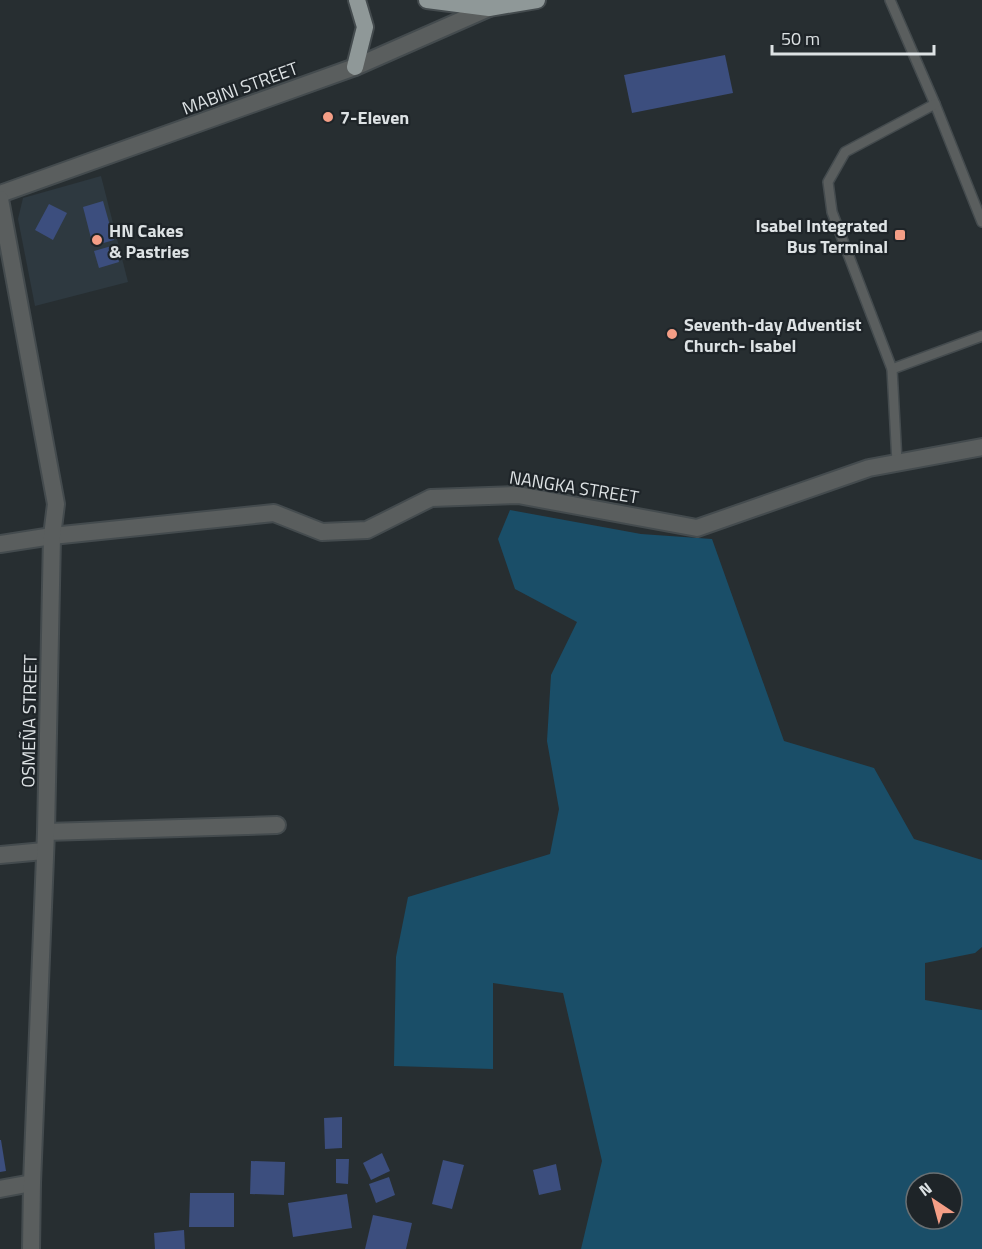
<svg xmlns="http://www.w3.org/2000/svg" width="982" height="1249" viewBox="0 0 982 1249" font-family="'Titillium Web',sans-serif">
  <rect width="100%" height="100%" fill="#272e31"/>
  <path fill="#2e3940" d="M101,176L128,282L35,306L18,219L23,198Z"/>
  <path fill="#1a4e68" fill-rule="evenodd" d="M510,510L641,534L712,539L784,741L874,768L914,839L982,860V947L975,953L925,963V1000L982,1010V1249H581L602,1161L563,993L493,983V1069L394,1066L396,957L408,897L550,854L559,809L547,741L551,675L577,622L515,589L498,539ZM916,1183H952V1219H916Z"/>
  <g fill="#3c4e7e">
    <path d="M725,55L733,93L632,113L624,75Z"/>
    <path d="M103,201L114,240L93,246L83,207Z"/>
    <path d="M49,204L67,213L53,240L35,230Z"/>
    <path d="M115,245L119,262L99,268L94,251Z"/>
    <path d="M342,1117V1148L325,1149L324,1118Z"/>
    <path d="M0,1140H1L6,1171L0,1172Z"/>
    <path d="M382,1153L390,1171L371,1180L363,1163Z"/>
    <path d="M336,1159H349L348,1184L336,1183Z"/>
    <path d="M443,1160L464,1165L452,1209L432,1204Z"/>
    <path d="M251,1161L285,1162L284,1195L250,1194Z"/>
    <path d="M556,1164L561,1190L539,1195L533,1170Z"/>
    <path d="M389,1177L395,1195L376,1203L369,1184Z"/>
    <path d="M190,1193H234V1227H189Z"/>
    <path d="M347,1194L352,1228L293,1237L288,1203Z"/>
    <path d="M373,1215L412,1223L406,1249H365Z"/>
    <path d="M184,1230L185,1249H155L154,1233Z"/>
  </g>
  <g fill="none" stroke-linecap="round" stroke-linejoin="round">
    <g stroke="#444b4e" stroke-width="12">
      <g id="service">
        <path d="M890,0L935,104L982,222"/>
        <path d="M892,369L982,336"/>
        <path d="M897,462L892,369L832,212L828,182L845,152L935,104"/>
      </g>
    </g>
    <g stroke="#444b4e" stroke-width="20">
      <g id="minor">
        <path d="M0,544L52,536L274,513L322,532L367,530L431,498L518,495L697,528L869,468L982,447"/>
        <path d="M46,832L277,825"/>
        <path d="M0,855L44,851"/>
        <path d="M0,1189L32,1183"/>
      </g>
    </g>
    <g stroke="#444b4e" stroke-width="20">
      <g id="tertiary">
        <path d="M0,194L355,67L489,8"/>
        <path d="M0,199L56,504L52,536L46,832L32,1183L31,1249"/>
      </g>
    </g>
    <g stroke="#444b4e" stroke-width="20">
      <g id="trunk">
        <path d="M427,0L489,8L537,0"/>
        <path d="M355,67L365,27L357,0"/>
      </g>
    </g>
    <use href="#service" stroke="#5a5e5e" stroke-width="9"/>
    <use href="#minor" stroke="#5a5e5e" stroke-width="16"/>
    <use href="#tertiary" stroke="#5a5e5e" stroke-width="16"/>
    <use href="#trunk" stroke="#8f9898" stroke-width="16"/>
  </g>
  <g fill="#f49e86" stroke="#1e2428" stroke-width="2">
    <circle cx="328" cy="117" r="6"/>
    <rect x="894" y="229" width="12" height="12" rx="3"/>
    <circle cx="97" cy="240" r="6"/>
    <circle cx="672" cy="334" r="6"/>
  </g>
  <g text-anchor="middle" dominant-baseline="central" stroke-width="4.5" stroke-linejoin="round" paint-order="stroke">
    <g font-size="18" fill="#dde2e4" stroke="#1e2428">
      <text transform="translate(240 88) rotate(-20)">MABINI STREET</text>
      <text transform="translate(574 487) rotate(9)">NANGKA STREET</text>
      <text transform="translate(29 721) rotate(-89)">OSMEÑA STREET</text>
    </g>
    <g font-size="18" font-weight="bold" fill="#dde2e4" stroke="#1e2428" text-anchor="start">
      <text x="340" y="117">7-Eleven</text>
      <text x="888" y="225" text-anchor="end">Isabel Integrated<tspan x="888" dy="21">Bus Terminal</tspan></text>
      <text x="109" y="230">HN Cakes<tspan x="109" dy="21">&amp; Pastries</tspan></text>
      <text x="684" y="324">Seventh-day Adventist<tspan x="684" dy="21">Church- Isabel</tspan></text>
    </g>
  </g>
  <g transform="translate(934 1201) rotate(324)"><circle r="28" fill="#1e2428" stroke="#6a7073" stroke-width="1.5"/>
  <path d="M0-4.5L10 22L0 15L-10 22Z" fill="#f49e86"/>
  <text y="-9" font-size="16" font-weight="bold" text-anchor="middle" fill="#dde2e4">N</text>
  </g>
  <path d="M772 45v9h162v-9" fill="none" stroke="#dde2e4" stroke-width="3"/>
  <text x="781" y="45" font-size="18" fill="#dde2e4" stroke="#1e2428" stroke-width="4.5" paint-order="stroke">50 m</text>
</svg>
